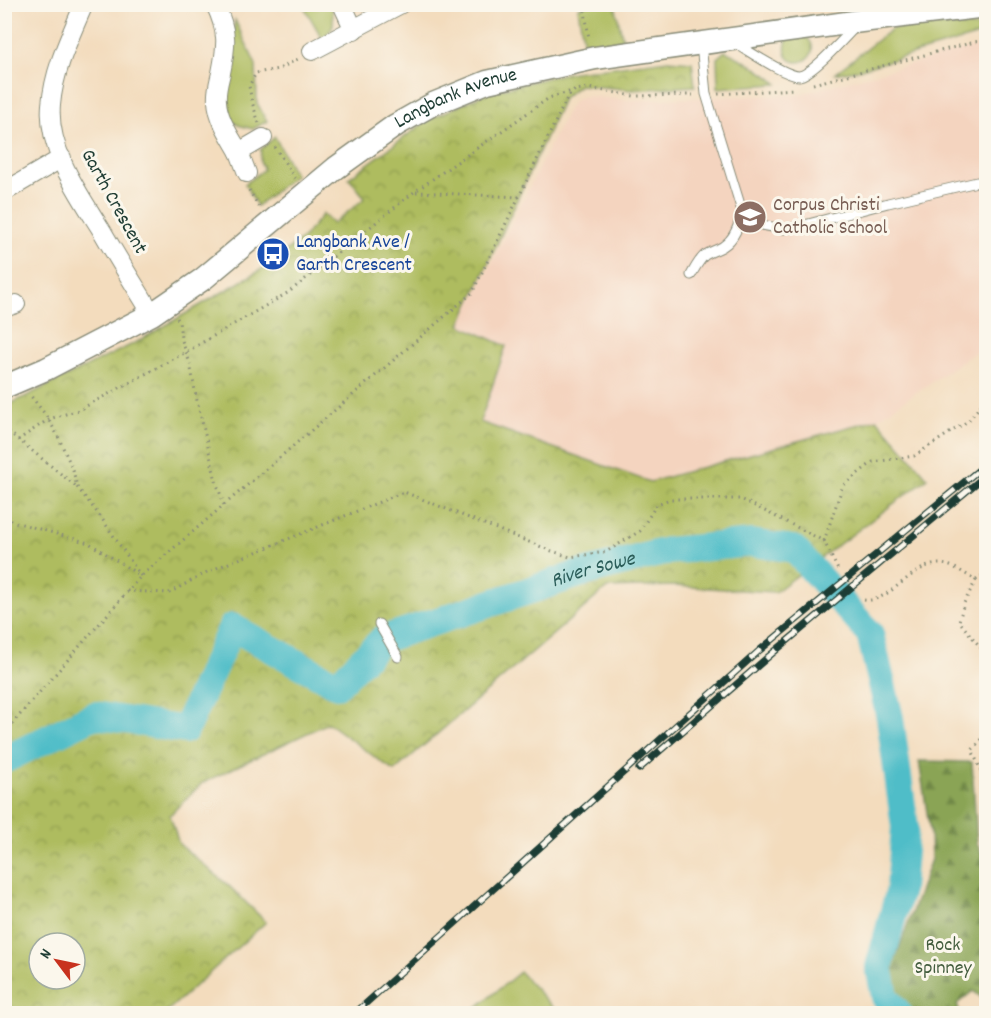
<svg xmlns="http://www.w3.org/2000/svg" width="991" height="1018" viewBox="0 0 991 1018" font-family="Dekko,sans-serif">
  <defs>
    <pattern id="forest-firs" width="22" height="20" patternUnits="userSpaceOnUse" patternTransform="scale(1.5)"><rect width="22" height="20" fill="#8aa455"/><path d="M5 1l3.5 6h-7zM16 11l3.5 6h-7z" fill="#708747"/></pattern>
    <pattern id="park-crowns" width="20" height="18" patternUnits="userSpaceOnUse" patternTransform="scale(1.5)"><rect width="20" height="18" fill="#aebc5e"/><path d="M2 6a3 3 0 1 1 6 0M12 15a3 3 0 1 1 6 0" fill="none" stroke="#8d9a4e"/></pattern>
  </defs>
  <rect width="100%" height="100%" fill="#fbf7ec"/>
  <filter id="ink" filterUnits="userSpaceOnUse"><feTurbulence type="fractalNoise" baseFrequency=".0167" numOctaves="2"/><feDisplacementMap in="SourceGraphic" scale="12" xChannelSelector="R" yChannelSelector="G"/><feConvolveMatrix kernelMatrix="1 2 1 2 8 2 1 2 1" color-interpolation-filters="sRGB"/></filter>
  <filter id="wash" filterUnits="userSpaceOnUse"><feTurbulence type="fractalNoise" baseFrequency=".008" numOctaves="4" result="noise"/><feDisplacementMap in="SourceGraphic" scale="24" xChannelSelector="R" yChannelSelector="G"/><feGaussianBlur stdDeviation="1.35" result="paint"/><feColorMatrix in="noise" values="0 0 0 0 0 0 0 0 0 0 0 0 0 0 0 0 0 1.4 0 .05"/><feComposite in="paint" operator="in"/></filter>
  <g filter="url(#wash)">
    <rect width="100%" height="100%" fill="#f3dcbd"/>
    <path fill="#f4d4bf" d="M986,44V345L877,419L650,482L480,422L506,347L460,326L568,109L574,101L584,96L627,100L796,95Z"/>
    <g fill="#aebc5e" stroke="#667c49" stroke-width="1.5">
      <path d="M588,4L615,5L623,40L584,46L578,8Z"/>
      <path d="M303,5H334L332,6C333,22 337,28 322,38Z"/>
      <path d="M235,20L256,65L257,103L267,121L253,129L238,125L230,120C225,85 230,54 235,20Z"/>
      <path d="M928,25L983,27L986,33L861,69L834,74L893,28Z"/>
      <path d="M807,37C809,40 812,42 812,46C816,66 777,71 787,39Z"/>
      <path d="M725,51C745,60 762,71 778,84L718,88L717,58Z"/>
      <path d="M275,137L295,175L257,206L245,184L263,170V167L260,162L261,149Z"/>
      <path d="M520,972L558,1013H470Z"/>
    </g>
    <path fill="url(#forest-firs)" stroke="#547044" stroke-width="1.5" d="M919,761L972,762L977,843L986,862V1001L973,991L957,1004L960,1013H912L894,992L893,965L931,859L930,832Z"/>
    <path fill="url(#park-crowns)" stroke="#667c49" stroke-width="1.5" fill-rule="evenodd" d="M668,60L692,62L695,86L633,90L580,85L564,97L460,325L506,346L480,422L650,482L877,419L928,478L775,592L674,586L607,588L394,771L328,723L202,783L170,815L179,844L228,885L266,922L165,1013H5L4,407L137,342L259,271L303,238L323,214L333,224L365,198L349,178L428,120L489,92L567,73ZM39,943H75V979H39Z"/>
    <g fill="none" stroke-linecap="round" stroke-linejoin="round">
      <path stroke="#50bdc8" stroke-width="28" id="s1" d="M4,760L95,715L185,730L232,627L337,685L383,639L579,574L667,551L752,543L794,549L870,634L890,718L905,827L900,889L879,967L885,997L899,1014"/>
    </g>
  </g>
  <g filter="url(#ink)">
    <g fill="none" stroke-linecap="round" stroke-linejoin="round">
      <g stroke="#898c78" stroke-width="11">
        <g id="service">
          <path d="M735,43C749,51 785,76 799,76C812,75 845,37 856,26"/>
          <path d="M740,221L783,229L793,228L888,203L977,182"/>
          <path d="M691,275C695,268 699,260 705,255C710,252 716,250 722,247C735,239 739,225 742,211L706,94L701,44"/>
          <path d="M379,624L398,657"/>
        </g>
      </g>
      <g stroke="#898c78" stroke-width="20">
        <g id="minor">
          <path d="M84,4C70,37 54,69 51,105C47,150 79,194 102,231C118,259 135,286 152,314"/>
          <path d="M215,4C228,32 227,44 221,73C219,82 216,91 217,101C218,119 230,136 239,152L263,138"/>
          <path d="M342,4L354,30"/>
          <path d="M869,4L871,20"/>
          <path d="M312,51L401,4"/>
          <path d="M239,152L247,173"/>
          <path d="M4,192L62,158"/>
          <path d="M4,308L16,304"/>
        </g>
      </g>
      <g stroke="#898c78" stroke-width="25">
        <g id="tertiary">
          <path id="s2" d="M4,387L46,369L152,314L203,279L336,168L396,125L433,104L487,82L595,58L861,21L986,6"/>
        </g>
      </g>
      <g stroke="#898c78" stroke-width="3" stroke-dasharray="1.5 4.5" stroke-linecap="butt">
        <path d="M584,4L589,39"/>
        <path d="M813,84L986,39"/>
        <path d="M718,94L795,89"/>
        <path d="M259,123L252,102L249,86L256,73L279,69L298,59"/>
        <path d="M275,147L296,180"/>
        <path d="M249,190L259,207"/>
        <path d="M416,192L519,197"/>
        <path d="M177,318L179,321L181,338L190,363L196,396L216,481L224,505"/>
        <path d="M4,348L12,364"/>
        <path d="M4,428L77,487"/>
        <path d="M18,440L49,419L79,410L186,352L289,292L414,192L549,98L572,91"/>
        <path d="M4,519L89,543L141,576L100,516L77,487L73,470L57,434L45,414L30,395"/>
        <path d="M824,541L843,485L873,462L914,456L968,421L986,399"/>
        <path d="M976,580L986,573"/>
        <path d="M127,591L169,593L209,571L404,492L549,550L570,557L606,552L640,531L657,504L670,499H741L824,541L839,572"/>
        <path d="M864,600C892,604 914,557 947,565C956,567 968,576 976,580L964,603L959,621L986,654"/>
        <path d="M4,733L141,576L472,293L567,98L575,90L588,88L634,96L693,95"/>
        <path d="M986,735L972,750L986,782"/>
      </g>
      <use href="#service" stroke="#fff" stroke-width="9"/>
      <use href="#minor" stroke="#fff" stroke-width="18"/>
      <use href="#tertiary" stroke="#fff" stroke-width="22"/>
      <g stroke="#1f3d34" stroke-width="7">
        <g id="rail">
          <path d="M639,769L768,657L986,475"/>
          <path d="M354,1014L760,650L986,464"/>
        </g>
      </g>
      <use href="#rail" stroke="#fbf7ec" stroke-width="4.5" stroke-dasharray="14" stroke-linecap="butt"/>
    </g>
  </g>
  <defs>
    <g id="school-disc" transform="scale(1.725)"><circle r="9.5" fill="#8d6e63" stroke="#fbf7ec"/><path d="M0-5L7-2L0 1L-7-2ZM-4 1L0 2.5L4 1V4Q0 6-4 4Z" fill="#fff"/></g>
    <g id="bus-disc" transform="scale(1.725)"><circle r="9.5" fill="#1a4fb4" stroke="#fbf7ec"/><path d="M-5-6H5V4H4V6H2V4H-2V6H-4V4H-5ZM-3.5-4V0h7V-4ZM-3.5 1.2v1.5H-2V1.2ZM2 1.2v1.5H3.5V1.2Z" fill="#fff"/></g>
  </defs>
  <g fill-rule="evenodd">
    <use href="#school-disc" x="750" y="217"/>
    <use href="#bus-disc" x="273" y="254"/>
  </g>
  <g text-anchor="middle" dominant-baseline="central" stroke-width="6" stroke-linejoin="round" paint-order="stroke">
    <g font-size="20" fill="#1f3d34" stroke="#fbf7ec">
      <text stroke="none"><textPath href="#s2" startOffset="540">Langbank Avenue</textPath></text>
      <text transform="translate(113 202) rotate(61)">Garth Crescent</text>
    </g>
    <g font-size="20" fill="#785e54" stroke="#fbf7ec" text-anchor="start">
      <text x="773" y="206">Corpus Christi<tspan x="773" dy="23">Catholic School</tspan></text>
    </g>
    <g font-size="20" fill="#164399" stroke="#fbf7ec" text-anchor="start">
      <text x="296" y="243">Langbank Ave /<tspan x="296" dy="23">Garth Crescent</tspan></text>
    </g>
    <g font-size="20" fill="#435d3e" stroke="#fbf7ec">
      <text x="943" y="946">Rock<tspan x="943" dy="23">Spinney</tspan></text>
    </g>
    <g font-size="21" font-style="italic" fill="#2b5d59" stroke="#fbf7ec">
      <text stroke="none"><textPath href="#s1" startOffset="712">River Sowe</textPath></text>
    </g>
  </g>
  <rect width="991" height="1018" fill="none" stroke="#fbf7ec" stroke-width="24"/>
  <g transform="translate(57 961) rotate(302)"><circle r="28" fill="#fbf7ec" stroke="#a3ada2" stroke-width="1.5"/>
  <path d="M0-4.5L10 22L0 15L-10 22Z" fill="#c8321e"/>
  <text y="-9" font-size="16" font-weight="bold" text-anchor="middle" fill="#1f3d34">N</text>
  </g>
</svg>
